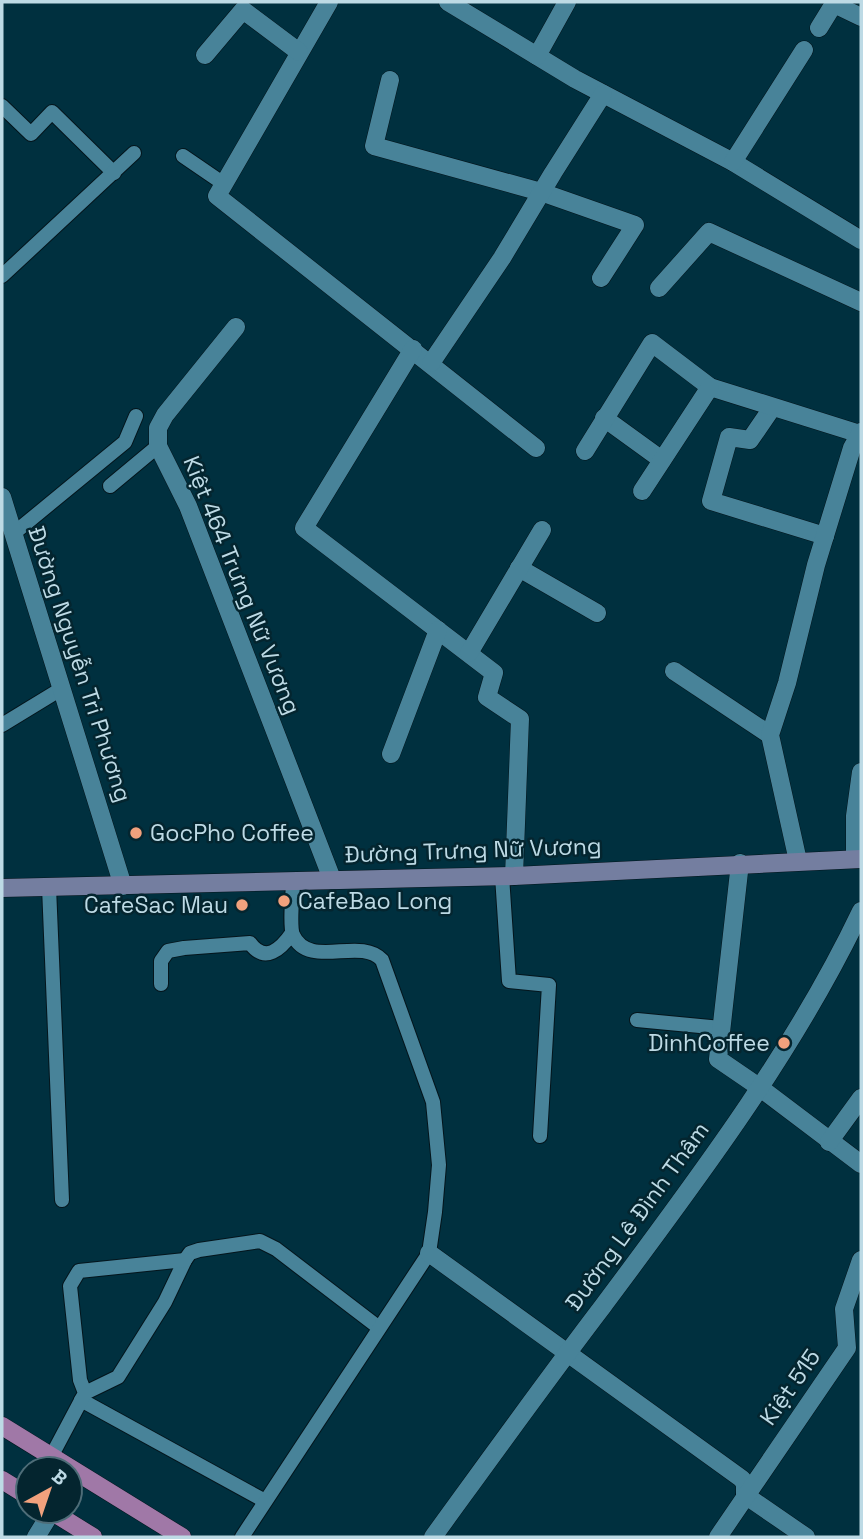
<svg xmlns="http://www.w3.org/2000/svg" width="863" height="1539" viewBox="0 0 863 1539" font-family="'Space Grotesk',sans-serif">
  <rect width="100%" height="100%" fill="#00303f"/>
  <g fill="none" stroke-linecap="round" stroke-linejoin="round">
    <g stroke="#04151c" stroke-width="16">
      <g id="service">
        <path d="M2,106L31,134L52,112L114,173"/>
        <path d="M183,156L224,184"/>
        <path d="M2,276L134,153"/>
        <path d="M110,486L158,446"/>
        <path d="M13,534L125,442L136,416"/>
        <path d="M2,725L61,689"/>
        <path d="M502,876L509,981L549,985L540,1136"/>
        <path d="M49,887L62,1200"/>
        <path d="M161,984V961L168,951L184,948L250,943C265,964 281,949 292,933"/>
        <path d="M637,1020L721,1028"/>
        <path d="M85,1393L118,1377L165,1302L185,1260L190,1253L199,1250L260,1241L276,1249L378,1327"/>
        <path d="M81,1400L265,1501"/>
        <path d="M51,1457L85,1393L80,1380L70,1286L79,1271L185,1260"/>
        <path d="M242,1537L429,1253L435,1212L439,1165L433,1102L382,960C360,936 309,970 293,935C289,925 293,893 293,881"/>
      </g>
    </g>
    <g stroke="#04151c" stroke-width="19">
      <g id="minor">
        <path d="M329,2L217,196L536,448"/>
        <path d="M448,2L575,79L733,162L861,240"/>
        <path d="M834,4L861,17"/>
        <path d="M819,28L835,2"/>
        <path d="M205,55L243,10L299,52"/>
        <path d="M537,56L567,2"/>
        <path d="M390,80L374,146L541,192L635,225L601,278"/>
        <path d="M733,162L804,50"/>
        <path d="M659,288L709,232L861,302"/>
        <path d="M236,327L165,415L158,428V446L188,506L332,879"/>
        <path d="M413,349L304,528L494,673L487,697L520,719L514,876"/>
        <path d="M431,363L502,258L553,173L603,94"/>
        <path d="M772,408L750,440L729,437L711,501L825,536"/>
        <path d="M604,418L662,460"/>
        <path d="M585,451L652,343L710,387L860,434"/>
        <path d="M642,491L710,387"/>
        <path d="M519,568L597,613"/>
        <path d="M469,653L542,530"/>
        <path d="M674,671L770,735"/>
        <path d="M391,754L438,630"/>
        <path d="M855,859V816L861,772"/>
        <path d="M798,861L770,735L787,683L816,565L852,448L861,432"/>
        <path d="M740,863L718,1059L759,1087L861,1164"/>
        <path d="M829,1142L861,1098"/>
        <path d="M429,1253L742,1479L745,1484V1495"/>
        <path d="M745,1495L806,1537"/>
        <path d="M36,1537L52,1511"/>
        <path d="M718,1537L847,1348L844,1309L861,1260"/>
      </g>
    </g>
    <g stroke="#04151c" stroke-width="19">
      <g id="tertiary">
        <path d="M2,497L123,886"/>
        <path d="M433,1537C489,1460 545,1382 603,1306C696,1181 794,1052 861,911"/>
      </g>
    </g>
    <g stroke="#04151c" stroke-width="19">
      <path id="secondary" d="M2,888L514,876L861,859"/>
    </g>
    <g stroke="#04151c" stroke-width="19">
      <g id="primary">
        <path d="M2,1426L182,1537"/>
        <path d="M2,1480L28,1496"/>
        <path d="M51,1511L93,1537"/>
      </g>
    </g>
    <use href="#service" stroke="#488399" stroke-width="14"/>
    <use href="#minor" stroke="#488399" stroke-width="18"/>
    <use href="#tertiary" stroke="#488399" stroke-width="18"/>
    <use href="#secondary" stroke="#747ea0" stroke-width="18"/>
    <use href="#primary" stroke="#a078a7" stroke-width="18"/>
  </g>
  <g fill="#f1a17d" stroke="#04252f" stroke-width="2.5">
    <circle cx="136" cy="833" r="7"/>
    <circle cx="284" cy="901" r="7"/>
    <circle cx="242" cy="905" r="7"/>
    <circle cx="784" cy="1043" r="7"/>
  </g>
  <g text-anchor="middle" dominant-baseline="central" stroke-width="5" stroke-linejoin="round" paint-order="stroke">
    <g font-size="23" fill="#bddae5" stroke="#04252f">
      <text transform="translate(242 585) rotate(68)">Kiệt 464 Trưng Nữ Vương</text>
      <text transform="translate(80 664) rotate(72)">Đường Nguyễn Tri Phương</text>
      <text transform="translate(473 850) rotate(-2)">Đường Trưng Nữ Vương</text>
      <text transform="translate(637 1216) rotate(-54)">Đường Lê Đình Thâm</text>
      <text transform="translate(790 1387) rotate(-55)">Kiệt 515</text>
    </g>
    <g font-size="23" fill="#bddae5" stroke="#04252f" text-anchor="start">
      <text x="150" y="833">GocPho Coffee</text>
      <text x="298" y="901">CafeBao Long</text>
      <text x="228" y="905" text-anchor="end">CafeSac Mau</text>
      <text x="770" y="1043" text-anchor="end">DinhCoffee</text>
    </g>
  </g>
  <rect width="863" height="1539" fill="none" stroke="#bddae5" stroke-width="7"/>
  <g transform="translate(49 1490) rotate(40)"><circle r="33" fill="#04252f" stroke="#4e6d78" stroke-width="2"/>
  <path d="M0-5L12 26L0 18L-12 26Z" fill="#f1a17d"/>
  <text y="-10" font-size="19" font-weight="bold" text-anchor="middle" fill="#bddae5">B</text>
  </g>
</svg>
